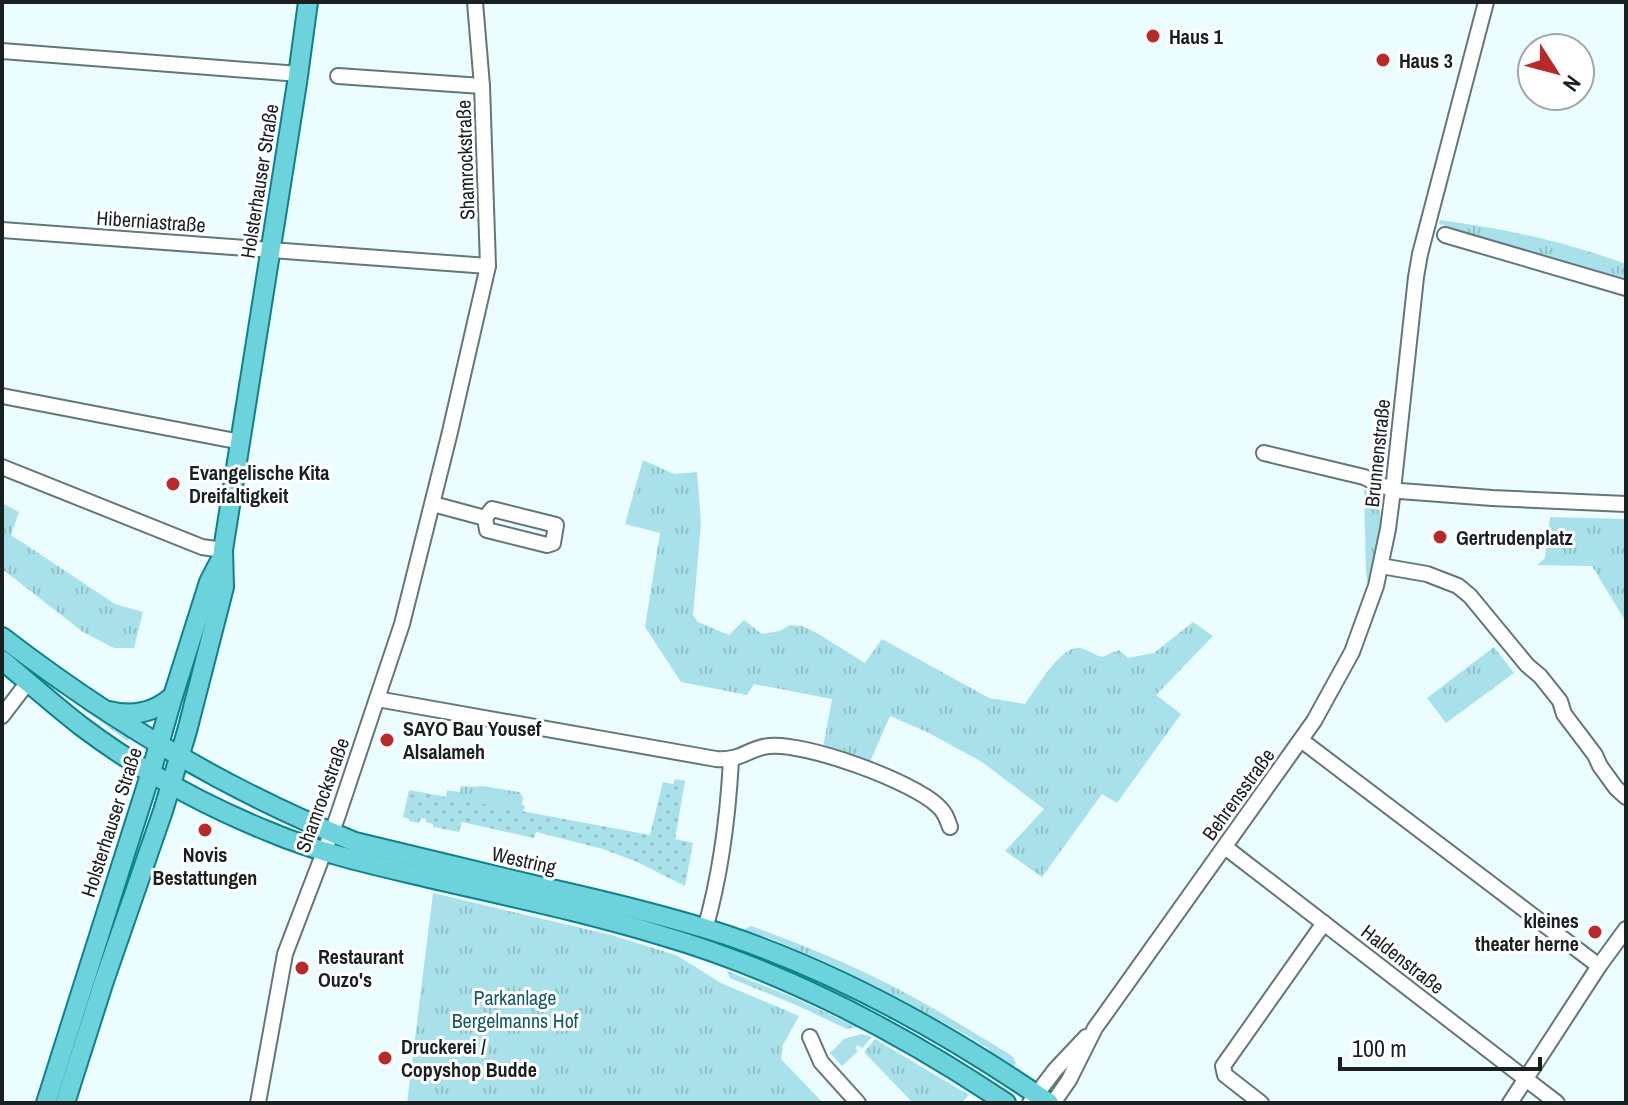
<svg xmlns="http://www.w3.org/2000/svg" width="1628" height="1105" viewBox="0 0 1628 1105" font-family="'Archivo Narrow',sans-serif">
  <defs>
    <pattern id="grass-tufts" width="24" height="20" patternUnits="userSpaceOnUse" patternTransform="scale(2)"><rect width="24" height="20" fill="#a8e1e9"/><path d="M3 7l-1-3M5 7V3M7 7l1-3M15 17l-1-3M17 17v-4M19 17l1-3" fill="none" stroke="#90c1c8"/></pattern>
    <pattern id="garden-dots" width="8" height="8" patternUnits="userSpaceOnUse" patternTransform="scale(2)"><rect width="8" height="8" fill="#a8e1e9"/><path d="M2 2h.1M6 6h.1" fill="none" stroke="#90c1c8" stroke-width="1.8" stroke-linecap="round"/></pattern>
  </defs>
  <rect width="100%" height="100%" fill="#ecfdff"/>
  <g fill="url(#grass-tufts)">
    <path d="M1440,220C1506,229 1563,241 1626,264V283L1526,251L1444,228V225L1439,224Z"/>
    <path d="M643,460L674,474L697,472L701,524L693,615L698,622L729,635L744,620L762,634L780,631L790,625L802,626L815,632L865,663L882,639L989,698L1025,704C1035,690 1060,647 1078,648C1086,648 1094,655 1102,657L1119,650L1128,658L1154,653L1193,622L1213,636L1156,695L1181,714L1117,803L1102,794L1042,877L1005,851L1044,809L982,762L927,732L890,716L870,762L823,748L832,699L754,684L747,695L681,682L645,627L660,533L625,524Z"/>
    <path d="M1364,489C1395,509 1375,559 1368,588L1366,572Z"/>
    <path d="M2,503L19,512L11,535L115,604L143,612L134,648H114L83,632L2,569Z"/>
    <path d="M1550,517L1626,519V622L1592,566L1537,565L1545,558Z"/>
    <path d="M2,646L66,694L130,737L127,741L70,699L37,680L2,651Z"/>
    <path d="M1494,647L1514,673L1446,723L1427,698Z"/>
    <path d="M461,786L472,787L483,786L519,792L523,797L522,805L525,806L523,812L446,797L447,790L460,792Z"/>
    <path d="M433,893L611,935L676,955L721,983L799,1016L783,1045L781,1059L823,1103H407Z"/>
    <path d="M751,926C792,941 833,957 872,976C920,999 967,1028 1012,1056L1016,1063L1013,1068L992,1056L989,1049L967,1035L877,987L828,963L767,937L738,933Z"/>
    <path d="M733,946C776,962 818,979 859,998C909,1022 957,1053 1005,1081L1002,1084L931,1040L879,1012L854,1000L731,953Z"/>
    <path d="M727,971L797,999L857,1027L847,1029L796,1005L730,978Z"/>
    <path d="M861,1034L872,1037L862,1048L858,1045L855,1048L858,1051L842,1066L830,1053L844,1039Z"/>
    <path d="M875,1039L969,1095L961,1103H913L864,1052Z"/>
  </g>
  <path fill="url(#garden-dots)" d="M675,779L685,781L675,839L693,843L685,886L637,862L603,849L536,832L534,838L462,822L459,832L433,827V824L426,822V819L421,818L419,823L409,821V819L403,817L409,790L650,835L663,782L673,784Z"/>
  <g fill="none" stroke-linecap="round" stroke-linejoin="round">
    <g stroke="#647679" stroke-width="18">
      <g id="minor">
        <path d="M2,51L299,74"/>
        <path d="M338,76L482,86"/>
        <path d="M2,230L488,266"/>
        <path d="M1445,235L1626,288"/>
        <path d="M2,396L241,442"/>
        <path d="M1264,453L1364,477L1380,485L1400,491L1492,498L1626,504"/>
        <path d="M2,467L202,547L223,550"/>
        <path d="M433,504L485,518"/>
        <path d="M492,509L556,525L553,543L547,545L487,530L485,518Z"/>
        <path d="M1381,566L1427,574L1458,586L1470,596L1527,665L1540,676L1560,701L1564,714L1595,755L1600,766L1616,788L1626,797"/>
        <path d="M377,699L716,759C742,761 748,748 769,746C805,742 912,781 938,806C945,812 947,819 950,827"/>
        <path d="M2,716L28,682"/>
        <path d="M1301,740L1599,966"/>
        <path d="M1225,847L1557,1103"/>
        <path d="M705,929C721,874 728,816 731,760"/>
        <path d="M810,1037L821,1062L858,1103"/>
        <path d="M258,1103L285,954L337,818L402,624L449,436L488,266L482,86L475,2"/>
        <path d="M1030,1103L1055,1070L1086,1037"/>
        <path d="M1053,1103L1069,1080L1095,1028L1103,1017L1314,721L1352,652L1376,586L1388,529L1393,490L1416,277L1420,254L1486,2"/>
        <path d="M1261,1103L1225,1075L1223,1066L1324,923"/>
        <path d="M1510,1103L1599,966L1626,929"/>
      </g>
    </g>
    <g stroke="#0f818c" stroke-width="22">
      <g id="major">
        <path d="M2,637C110,720 228,791 355,842C416,857 477,871 538,886C601,900 665,915 726,935C842,974 949,1034 1049,1103"/>
        <path d="M2,660C28,682 54,705 81,726C138,769 203,805 270,832C315,851 361,862 408,873C492,893 578,910 660,935C784,971 900,1032 1006,1103"/>
        <path d="M109,711C133,717 154,713 173,696"/>
        <path d="M46,1103L151,772L173,696L209,582L222,557"/>
        <path d="M65,1103L104,981L163,811L187,731L224,587L223,550L297,83L308,2"/>
      </g>
    </g>
    <use href="#minor" stroke="#fff" stroke-width="14"/>
    <use href="#major" stroke="#6cd3dd" stroke-width="18"/>
  </g>
  <g fill="#b82929" stroke="#fff" stroke-width="3">
    <circle cx="1153" cy="36" r="8"/>
    <circle cx="1383" cy="60" r="8"/>
    <circle cx="173" cy="484" r="8"/>
    <circle cx="1440" cy="537" r="8"/>
    <circle cx="387" cy="740" r="8"/>
    <circle cx="205" cy="830" r="8"/>
    <circle cx="1595" cy="932" r="8"/>
    <circle cx="302" cy="968" r="8"/>
    <circle cx="385" cy="1058" r="8"/>
  </g>
  <g text-anchor="middle" dominant-baseline="central" stroke-width="6" stroke-linejoin="round" paint-order="stroke">
    <g font-size="20" font-weight="bold" fill="#192021" stroke="#fff" text-anchor="start">
      <text x="1169" y="36">Haus 1</text>
      <text x="1399" y="60">Haus 3</text>
      <text x="189" y="472">Evangelische Kita<tspan x="189" dy="23">Dreifaltigkeit</tspan></text>
      <text x="1456" y="537">Gertrudenplatz</text>
      <text x="403" y="728">SAYO Bau Yousef<tspan x="403" dy="23">Alsalameh</tspan></text>
      <text x="205" y="854" text-anchor="middle">Novis<tspan x="205" dy="23">Bestattungen</tspan></text>
      <text x="1579" y="920" text-anchor="end">kleines<tspan x="1579" dy="23">theater herne</tspan></text>
      <text x="318" y="956">Restaurant<tspan x="318" dy="23">Ouzo's</tspan></text>
      <text x="401" y="1046">Druckerei /<tspan x="401" dy="23">Copyshop Budde</tspan></text>
    </g>
    <g font-size="20" fill="#192021" stroke="#fff">
      <text transform="translate(465 160) rotate(-92)">Shamrockstraße</text>
      <text transform="translate(259 181) rotate(-81)">Holsterhauser Straße</text>
      <text transform="translate(151 221) rotate(4)">Hiberniastraße</text>
      <text transform="translate(1377 453) rotate(-84)">Brunnenstraße</text>
      <text transform="translate(1238 794) rotate(-54)">Behrensstraße</text>
      <text transform="translate(322 795) rotate(-70)">Shamrockstraße</text>
      <text transform="translate(111 822) rotate(-72)">Holsterhauser Straße</text>
      <text transform="translate(524 860) rotate(13)">Westring</text>
      <text transform="translate(1403 959) rotate(38)">Haldenstraße</text>
    </g>
    <g font-size="20" fill="#145a62" stroke="#fff">
      <text x="515" y="997">Parkanlage<tspan x="515" dy="23">Bergelmanns Hof</tspan></text>
    </g>
  </g>
  <rect width="1628" height="1105" fill="none" stroke="#192021" stroke-width="8"/>
  <g transform="translate(1556 72) rotate(126)"><circle r="38" fill="#ffffff" stroke="#a3a6a6" stroke-width="2"/>
  <path d="M0-6L14 30L0 20L-14 30Z" fill="#b82929"/>
  <text y="-12" font-size="22" font-weight="bold" text-anchor="middle" fill="#192021">N</text>
  </g>
  <path d="M1340 1057v12h200v-12" fill="none" stroke="#192021" stroke-width="4"/>
  <text x="1352" y="1057" font-size="24" fill="#192021" stroke="#ffffff" stroke-width="6" paint-order="stroke">100 m</text>
</svg>
